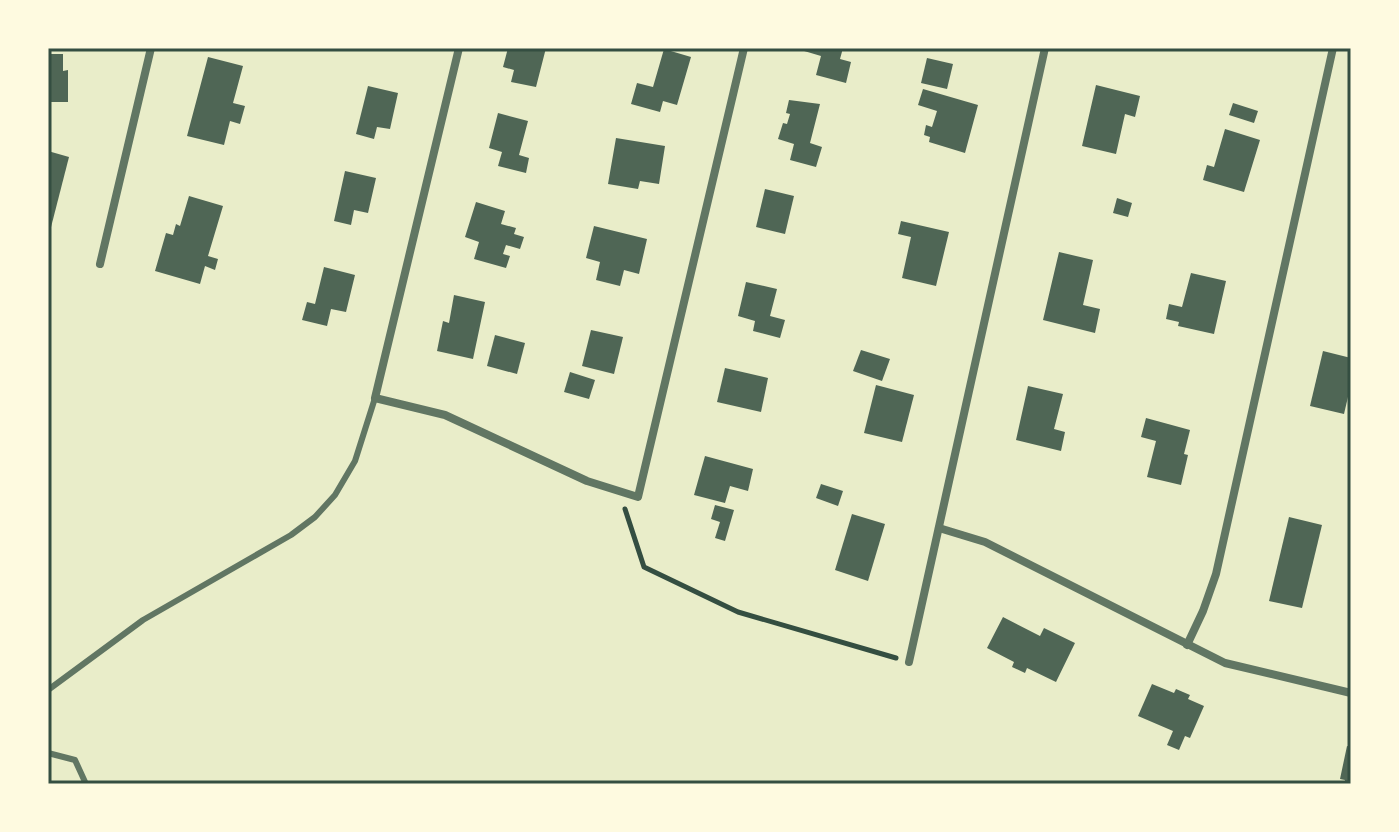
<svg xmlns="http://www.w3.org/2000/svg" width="1399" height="832" viewBox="0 0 1399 832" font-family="Commissioner,sans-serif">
  <rect width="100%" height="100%" fill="#e9edc9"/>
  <g fill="#4f6655">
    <path d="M508,48H546L536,87L511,82L514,70L503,67Z"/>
    <path d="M794,48H843L840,59L851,62L846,83L816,75L821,56Z"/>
    <path d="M664,49L691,57L677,105L663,101L660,112L631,104L637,83L653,87Z"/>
    <path d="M48,54H63V71L68,70V102H51V93H48Z"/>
    <path d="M208,57L243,66L233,103L245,106L240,124L230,121L224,145L187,136Z"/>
    <path d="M927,58L953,64L947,89L921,83Z"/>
    <path d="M1096,85L1140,96L1135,117L1125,114L1116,154L1082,146Z"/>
    <path d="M368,86L398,93L390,129L377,127L374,139L356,134Z"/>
    <path d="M923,89L978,105L965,153L929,142L930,137L924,135L926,125L932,127L937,111L918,105Z"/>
    <path d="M789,100L820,104L810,143L822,147L816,167L790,160L794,144L778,139L783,123L787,124L790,114L786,113Z"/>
    <path d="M1233,103L1258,111L1254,123L1229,115Z"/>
    <path d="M498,113L528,121L519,155L529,158L526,173L498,166L502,152L489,148Z"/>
    <path d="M1225,129L1260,140L1244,192L1203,180L1207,165L1214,167Z"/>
    <path d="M616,138L665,146L659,184L640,181L638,189L608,184Z"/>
    <path d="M48,151L69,157L49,235L48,234Z"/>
    <path d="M345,171L376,178L368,213L354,210L351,225L334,221Z"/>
    <path d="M765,189L794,196L785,234L756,227Z"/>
    <path d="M189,196L223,206L208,256L218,259L215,270L205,266L200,284L155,271L166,233L173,235L176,224L180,226Z"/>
    <path d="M1117,198L1132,203L1128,217L1113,213Z"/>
    <path d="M476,202L505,211L501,224L516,228L514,234L524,237L520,249L506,245L503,254L510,256L506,268L474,259L479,242L465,237Z"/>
    <path d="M901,221L949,232L936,286L902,278L911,237L898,234Z"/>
    <path d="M594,226L647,239L639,274L624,270L620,286L596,280L600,262L586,258Z"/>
    <path d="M1059,252L1093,260L1083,305L1100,309L1095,333L1043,320Z"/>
    <path d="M324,267L355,275L346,312L331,309L327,326L302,320L307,302L315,304Z"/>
    <path d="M1191,273L1226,281L1214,334L1178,326L1179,322L1166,319L1169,304L1182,307Z"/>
    <path d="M746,282L777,289L770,316L785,320L780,338L753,331L755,321L738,316Z"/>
    <path d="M454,295L485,302L473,359L437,351L443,321L449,323Z"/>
    <path d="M591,330L623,337L614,374L582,366Z"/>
    <path d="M495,335L525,343L517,374L487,366Z"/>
    <path d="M861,350L890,359L882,381L853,371Z"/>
    <path d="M1323,351L1351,358V384L1344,414L1310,406Z"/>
    <path d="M725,368L768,378L761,412L717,402Z"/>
    <path d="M570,372L595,380L589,399L564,392Z"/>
    <path d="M876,385L914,395L902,442L864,433Z"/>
    <path d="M1028,386L1063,394L1054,429L1065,432L1061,451L1016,440Z"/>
    <path d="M1146,418L1190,430L1184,454L1188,455L1181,485L1147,477L1156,441L1141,437Z"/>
    <path d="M705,456L753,469L748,491L730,486L725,503L694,495Z"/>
    <path d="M821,484L843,491L838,506L816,498Z"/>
    <path d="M715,505L734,510L725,541L715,538L720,522L711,519Z"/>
    <path d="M852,514L885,524L868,581L835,570Z"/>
    <path d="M1289,517L1322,525L1302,608L1269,601Z"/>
    <path d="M1003,617L1040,636L1044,628L1075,643L1056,682L1027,668L1025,673L1012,667L1014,662L987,648Z"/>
    <path d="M1152,684L1174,693L1176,689L1190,695L1188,699L1204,706L1190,738L1185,736L1179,750L1167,745L1173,731L1138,716Z"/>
    <path d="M1347,746L1351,747V784H1344L1345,780L1340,779Z"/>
  </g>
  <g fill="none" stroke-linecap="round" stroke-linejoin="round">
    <path stroke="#344e41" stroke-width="5" d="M625,509L644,567L738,612L896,658"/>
    <g stroke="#617663" stroke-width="6">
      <path d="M48,690L143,620L291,535L315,517L335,495L355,461L375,398"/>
      <path d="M48,753L75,760L86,784"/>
    </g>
    <g stroke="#617663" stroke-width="8">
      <path d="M459,48L375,398L445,415L587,481L638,497L744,48"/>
      <path d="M100,264L151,48"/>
      <path d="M939,528L985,542L1225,663L1351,693"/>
      <path d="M1187,645L1203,611L1216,574L1333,48"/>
      <path d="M909,662L1045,48"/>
    </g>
  </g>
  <rect width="1399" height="832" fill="none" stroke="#fefae0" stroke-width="100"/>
  <rect x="50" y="50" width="1299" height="732" fill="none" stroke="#344e41" stroke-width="3"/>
</svg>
